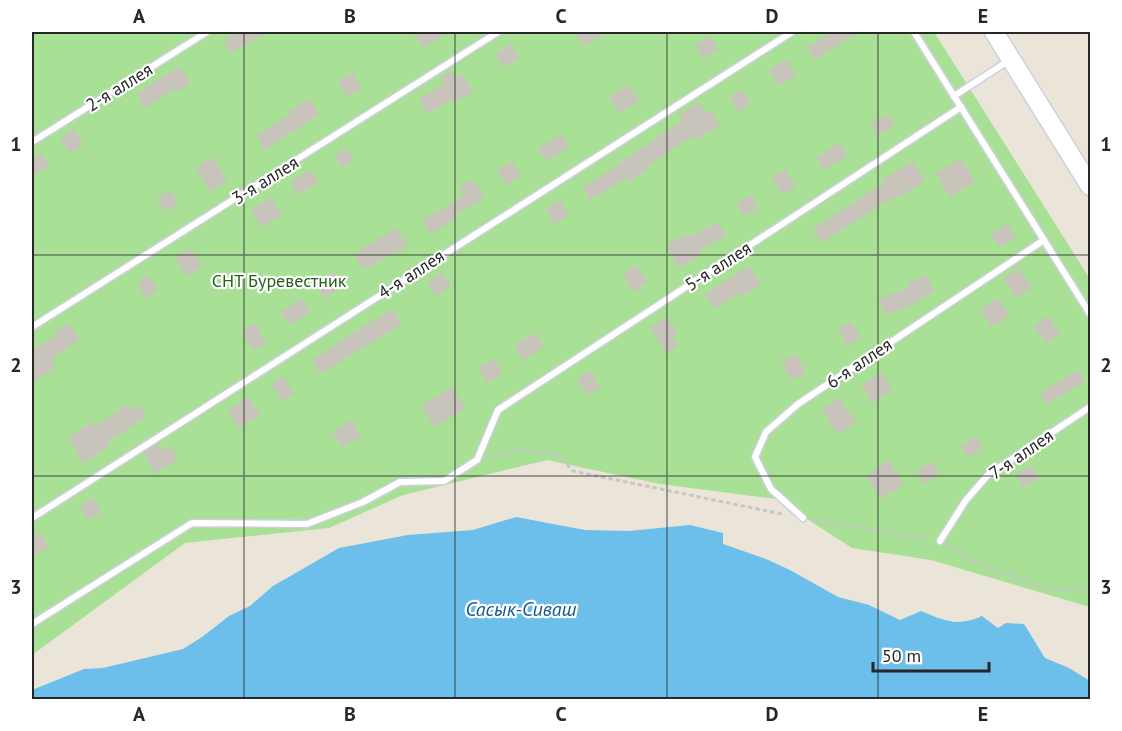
<svg xmlns="http://www.w3.org/2000/svg" width="1122" height="731" viewBox="0 0 1122 731" font-family="'PT Sans',sans-serif">
  <rect width="100%" height="100%" fill="#eae4d9"/>
  <path fill="#a8e095" d="M32,32H934L1090,279V607L931,560L852,548L776,499L660,484L547,460L403,495L329,528L185,543L32,655Z"/>
  <path fill="#6cbeeb" d="M516,517L585,530L629,531L690,525L723,533V544L766,559L790,570L838,597L869,605L900,620L921,611C945,621 957,627 982,616L998,628L1006,623L1024,624L1045,658L1069,668L1090,681V699H32V690L84,669L103,668L183,649L202,637L229,616L250,606L273,586L339,548L408,535L473,530Z"/>
  <g fill="#c8c3bb">
    <path d="M238,32H267L231,53L223,40Z"/>
    <path d="M412,32H448L424,48Z"/>
    <path d="M575,32H606L584,46Z"/>
    <path d="M831,32H858L815,60L807,47Z"/>
    <path d="M709,36L718,49L703,59L695,46Z"/>
    <path d="M512,44L520,58L503,67L495,54Z"/>
    <path d="M787,59L796,76L779,86L769,69Z"/>
    <path d="M179,66L191,83L177,92L175,89L145,108L136,94Z"/>
    <path d="M452,71L455,78L463,74L473,92L454,102L452,99L428,114L419,99L444,84L440,77Z"/>
    <path d="M353,72L362,89L347,97L338,81Z"/>
    <path d="M629,85L639,101L619,113L609,97Z"/>
    <path d="M741,89L751,103L739,112L729,97Z"/>
    <path d="M309,98L319,114L265,150L256,136L290,114L288,112Z"/>
    <path d="M699,102L705,113L711,110L720,125L695,140L692,136L647,166L649,169L629,182L626,178L590,200L582,187L618,166L617,165L683,120L679,114Z"/>
    <path d="M888,114L895,125L877,136L870,124Z"/>
    <path d="M74,129L84,145L70,153L60,138Z"/>
    <path d="M562,134L569,147L546,161L538,148Z"/>
    <path d="M839,143L848,155L824,170L816,158Z"/>
    <path d="M347,148L354,161L341,167L335,155Z"/>
    <path d="M41,153L49,166L36,174L32,168V159Z"/>
    <path d="M213,157L227,181L210,191L195,168Z"/>
    <path d="M961,159L975,182L950,197L936,173Z"/>
    <path d="M512,161L521,176L506,185L497,170Z"/>
    <path d="M913,161L925,181L893,200L892,198L822,242L813,228L852,204L883,183L881,181Z"/>
    <path d="M310,169L319,182L298,195L290,182Z"/>
    <path d="M786,169L796,187L782,195L772,177Z"/>
    <path d="M473,179L484,198L455,215L457,218L431,234L422,221L464,196L458,187Z"/>
    <path d="M170,190L178,203L165,211L157,198Z"/>
    <path d="M752,195L759,208L744,216L737,203Z"/>
    <path d="M271,197L282,215L262,227L251,210Z"/>
    <path d="M560,200L569,215L554,224L545,209Z"/>
    <path d="M718,222L726,236L698,251L701,255L679,268L666,245L688,233L690,237Z"/>
    <path d="M1007,224L1016,237L999,247L991,234Z"/>
    <path d="M396,228L408,246L394,255L393,253L363,270L354,254Z"/>
    <path d="M191,248L202,266L186,276L175,258Z"/>
    <path d="M636,265L648,282L634,292L622,275Z"/>
    <path d="M749,266L761,284L742,297L739,293L714,309L705,294Z"/>
    <path d="M1018,268L1032,287L1017,298L1003,279Z"/>
    <path d="M334,272L342,287L324,298L315,283Z"/>
    <path d="M442,273L451,287L436,296L427,282Z"/>
    <path d="M925,274L935,291L906,308L885,315L879,299L908,288L906,285Z"/>
    <path d="M148,275L158,290L146,298L137,283Z"/>
    <path d="M302,298L310,312L289,325L281,311Z"/>
    <path d="M998,298L1010,315L992,327L980,311Z"/>
    <path d="M393,310L402,324L320,374L312,360L367,324Z"/>
    <path d="M1047,316L1060,333L1046,343L1033,326Z"/>
    <path d="M667,317L678,335L673,338L678,347L666,353L650,327Z"/>
    <path d="M851,321L861,337L847,346L837,329Z"/>
    <path d="M69,323L79,340L51,359L56,367L32,382V350L57,335L55,332Z"/>
    <path d="M254,323L267,342L254,350L241,332Z"/>
    <path d="M535,333L544,347L522,360L514,345Z"/>
    <path d="M796,354L806,373L791,380L781,362Z"/>
    <path d="M493,358L503,373L488,383L478,368Z"/>
    <path d="M1078,370L1086,381L1047,404L1040,393Z"/>
    <path d="M590,371L600,387L587,395L577,379Z"/>
    <path d="M881,372L893,390L873,403L861,386Z"/>
    <path d="M283,376L294,393L282,401L271,384Z"/>
    <path d="M452,387L465,408L435,427L421,406Z"/>
    <path d="M248,397L260,415L238,428L227,410Z"/>
    <path d="M839,398L856,422L838,434L821,410Z"/>
    <path d="M128,404L132,409L139,405L147,416L107,443L109,446L83,463L68,438L92,422L95,427Z"/>
    <path d="M351,420L361,436L342,447L332,432Z"/>
    <path d="M976,436L983,447L968,458L960,447Z"/>
    <path d="M157,444L162,451L171,446L178,459L155,473L143,453Z"/>
    <path d="M889,460L904,484L881,499L866,476Z"/>
    <path d="M932,461L940,473L924,484L916,472Z"/>
    <path d="M1031,465L1039,478L1023,488L1015,476Z"/>
    <path d="M93,498L102,512L88,520L80,506Z"/>
    <path d="M41,532L49,548L32,556V537Z"/>
  </g>
  <g fill="none" stroke-linecap="round" stroke-linejoin="round">
    <g stroke="#ced0e0" stroke-width="9">
      <g id="service">
        <path d="M914,32L1090,314"/>
        <path d="M954,96L1008,61"/>
        <path d="M32,142L207,32"/>
        <path d="M32,327L498,32"/>
        <path d="M32,518L792,32"/>
        <path d="M803,518L771,489L755,457L766,432L798,404L1044,240"/>
        <path d="M940,541L966,500L988,475L1090,407"/>
        <path d="M32,624L192,523L307,524L363,502L400,482L444,481L477,460L498,410L961,107"/>
      </g>
    </g>
    <g stroke="#ced0e0" stroke-width="21">
      <path id="secondary" d="M994,32L1090,186"/>
    </g>
    <g stroke="#c7c7c7" stroke-width="3" stroke-dasharray="4.5 3" stroke-linecap="butt">
      <path d="M490,457L518,450L557,454L573,471L782,514"/>
      <path d="M812,520L930,539"/>
      <path d="M947,545L974,562L1049,590L1090,588"/>
    </g>
    <use href="#service" stroke="#fff" stroke-width="6"/>
    <use href="#secondary" stroke="#fff" stroke-width="18"/>
  </g>
  <path fill="none" stroke="#272727" stroke-width="1.5" stroke-opacity="0.55" d="M244,32V700M455,32V700M667,32V700M878,32V700M32,255H1090M32,476H1090"/>
  <g text-anchor="middle" dominant-baseline="central" stroke-width="4.5" stroke-linejoin="round" paint-order="stroke">
    <g font-size="18" fill="#272727" stroke="#fff">
      <text transform="translate(119 87) rotate(-32)">2-я аллея</text>
      <text transform="translate(265 180) rotate(-32)">3-я аллея</text>
      <text transform="translate(718 266) rotate(-33)">5-я аллея</text>
      <text transform="translate(411 274) rotate(-33)">4-я аллея</text>
      <text transform="translate(859 363) rotate(-34)">6-я аллея</text>
      <text transform="translate(1021 454) rotate(-35)">7-я аллея</text>
    </g>
    <g font-size="18" fill="#23611a" stroke="#fff">
      <text x="279" y="280">СНТ Буревестник</text>
    </g>
    <g font-size="20" font-style="italic" fill="#105a92" stroke="#fff">
      <text x="521" y="609">Сасык-Сиваш</text>
    </g>
  </g>
  <rect width="1122" height="731" fill="none" stroke="#ffffff" stroke-width="66"/>
  <path d="M873 662v9h116v-9" fill="none" stroke="#272727" stroke-width="3"/>
  <text x="882" y="662" font-size="18" fill="#272727" stroke="#ffffff" stroke-width="4.5" paint-order="stroke">50 m</text>
  <rect x="33" y="33" width="1056" height="665" fill="none" stroke="#272727" stroke-width="2"/>
  <g font-size="20" text-anchor="middle" font-weight="bold" fill="#272727">
    <text x="139" y="23">A</text>
    <text x="350" y="23">B</text>
    <text x="561" y="23">C</text>
    <text x="772" y="23">D</text>
    <text x="983" y="23">E</text>
    <text x="16" y="151">1</text>
    <text x="1106" y="151">1</text>
    <text x="16" y="372">2</text>
    <text x="1106" y="372">2</text>
    <text x="16" y="594">3</text>
    <text x="1106" y="594">3</text>
    <text x="139" y="721">A</text>
    <text x="350" y="721">B</text>
    <text x="561" y="721">C</text>
    <text x="772" y="721">D</text>
    <text x="983" y="721">E</text>
  </g>
</svg>
